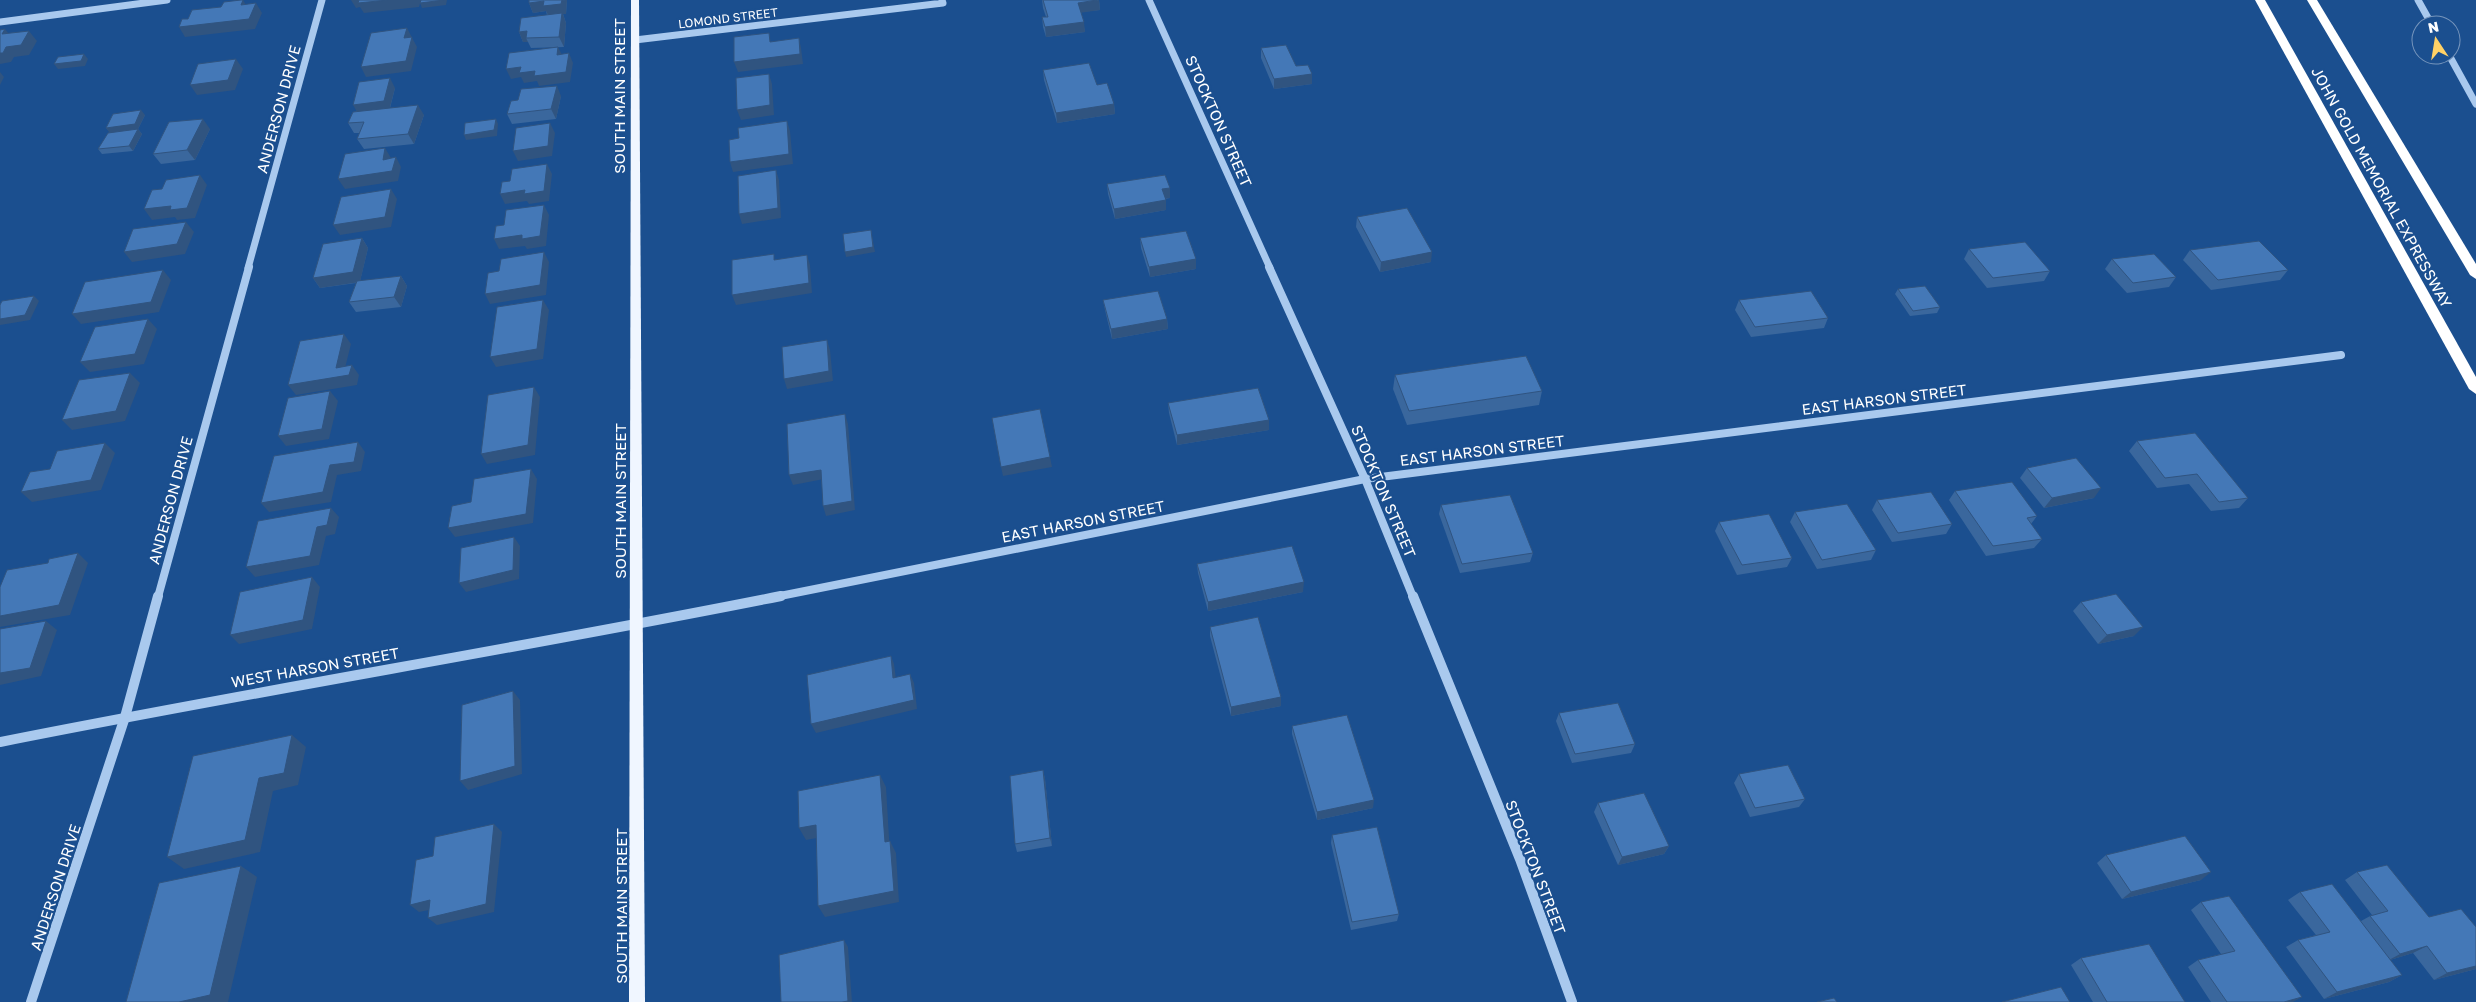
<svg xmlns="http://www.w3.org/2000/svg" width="2476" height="1002" viewBox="0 0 2476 1002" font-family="'Golos Text',sans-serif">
  <rect width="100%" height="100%" fill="#1b4f8f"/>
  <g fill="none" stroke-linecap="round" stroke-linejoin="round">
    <g stroke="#a9c9ee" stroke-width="7">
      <path d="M1149,0L1270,268"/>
      <path d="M2418,0L2432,25"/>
      <path d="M0,22L167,0"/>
      <path d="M635,40L943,3L942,0"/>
      <path d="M2449,55L2476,104"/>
      <path d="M248,268L322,0"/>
    </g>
    <g stroke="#a9c9ee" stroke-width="8">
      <path d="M1269,267L1365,479L1413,597"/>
      <path d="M158,597L249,267"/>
      <path d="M775,597L1365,479L2341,355"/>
    </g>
    <g stroke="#a9c9ee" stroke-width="10">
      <path d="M1413,596L1520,859L1572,1002"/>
      <path d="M0,742C260,690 521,648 781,596"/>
      <path d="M31,1002L125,717L158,596"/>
    </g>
    <path fill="#f0f6ff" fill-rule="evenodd" d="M631,0H639L645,1002H629Z"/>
    <g fill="#fff" fill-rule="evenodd">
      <path d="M2255,0H2265L2476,377V394L2469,389Z"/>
      <path d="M2307,0H2317L2476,264V279L2470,275Z"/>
    </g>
  </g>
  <g fill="#3a679d">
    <path d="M529,0H567L566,14H563L566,23L564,47L531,48L528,42H523L519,32L547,15L546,11L533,13L529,3Z"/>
    <path d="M1042,0H1099L1100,10L1081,12L1085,32L1046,37L1043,27L1042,17H1046L1043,8Z"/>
    <path d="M1261,48L1296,66L1312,84L1274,89L1261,58Z"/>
    <path d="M1043,70L1097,85L1114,104L1115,114L1057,123L1044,80Z"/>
    <path d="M395,88L390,108L424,115L414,144L364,149L357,139L360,133H354L348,123L356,111Z"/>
    <path d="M561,96L556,119L512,124L507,114Z"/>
    <path d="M145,115L138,129L142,134L133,151L102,154L98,149L110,132L106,128Z"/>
    <path d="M210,129L195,160L161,164L153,154Z"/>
    <path d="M1107,184L1170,188V198L1165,199L1166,210L1115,219L1108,194Z"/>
    <path d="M1357,217L1431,262L1380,272L1356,227Z"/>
    <path d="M362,238L368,248L360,281L401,276L407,286L401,307L356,312L349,302L356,283L320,288L313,278Z"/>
    <path d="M1140,238L1196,269L1150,277L1141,248Z"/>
    <path d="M1969,249L2050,271L2044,281L1987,288L1964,259Z"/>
    <path d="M2190,250L2288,270L2280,280L2211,290L2183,260Z"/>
    <path d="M2112,259L2176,277L2169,287L2127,293L2105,269Z"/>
    <path d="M1898,289L1940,307L1937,313L1910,316L1895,294Z"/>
    <path d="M1103,300L1167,319L1168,329L1112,339L1105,310Z"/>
    <path d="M1739,300L1828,318L1824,328L1751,337L1735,310Z"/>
    <path d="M1395,375L1542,391L1539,405L1407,425L1393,389Z"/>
    <path d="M1168,403L1269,430L1177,445L1169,413Z"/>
    <path d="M2137,441L2248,498L2239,508L2211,511L2189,484L2157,488L2129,451Z"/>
    <path d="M2027,468L2094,498L2044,508L2020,478Z"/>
    <path d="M1955,491L2037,516L2031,524L2042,539L2034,548L1986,556L1949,500Z"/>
    <path d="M1877,500L1952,524L1946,534L1892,542L1872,510Z"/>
    <path d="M1441,505L1533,553L1530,562L1460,573L1439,514Z"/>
    <path d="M1795,512L1876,550L1871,560L1817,569L1790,522Z"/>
    <path d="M1719,522L1792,558L1787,567L1737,575L1715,531Z"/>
    <path d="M1197,564L1303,592L1208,611L1198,573Z"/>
    <path d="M2081,602L2134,636L2098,644L2073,611Z"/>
    <path d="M1210,627L1281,706L1231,716L1210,636Z"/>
    <path d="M1559,713L1635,744L1631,753L1572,763L1556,721Z"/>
    <path d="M1292,726L1373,808L1317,820L1292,734Z"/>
    <path d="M1043,770L1045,779L1052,846L1017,852L1015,844Z"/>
    <path d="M1739,774L1805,799L1799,807L1750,817L1734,783Z"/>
    <path d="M1598,803L1669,846L1664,854L1618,865L1594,812Z"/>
    <path d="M1332,835L1399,914L1397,921L1351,930L1331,843Z"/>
    <path d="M2106,855L2201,880L2122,899L2097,863Z"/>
    <path d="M2357,872L2429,917L2476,927V969L2434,980L2413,953L2390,960L2402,975L2389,982L2324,999L2286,947L2298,940L2316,935L2288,900L2300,892L2361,921L2372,915L2345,880Z"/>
    <path d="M2201,902L2293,1002H2211L2188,967L2198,960L2221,954L2191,910Z"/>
    <path d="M2081,958L2185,1002H2093L2071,965Z"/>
  </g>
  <g fill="#305480">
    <path d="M243,0L249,10L241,5Z"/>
    <path d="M351,0H421L419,7L364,13L360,7L356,8Z"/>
    <path d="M444,0H447L446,5L422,8L420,3Z"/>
    <path d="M567,0L566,14H563L566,23L564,47L546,11L533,13L529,3L544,1Z"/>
    <path d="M1099,0L1100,10L1079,13L1078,3Z"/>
    <path d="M256,3L262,13L255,29L185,37L179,27Z"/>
    <path d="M1084,22L1085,32L1046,37L1045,27Z"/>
    <path d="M407,28L417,47L411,71L366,77L361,67L404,38Z"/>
    <path d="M5,29L13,39L2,34Z"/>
    <path d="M29,31L37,41L29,55L14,57L11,62L0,64V53L6,47Z"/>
    <path d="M527,31L526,38L528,42H523L519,32Z"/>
    <path d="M799,38L801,48L803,64L738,72L734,62Z"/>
    <path d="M558,47L563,57L557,55Z"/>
    <path d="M569,53L573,63L570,82L539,86L537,81L524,83L521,77L511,79L506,69Z"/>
    <path d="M84,54L88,59L85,66L58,69L54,64Z"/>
    <path d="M236,59L243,69L235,90L197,95L190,85Z"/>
    <path d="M0,72L4,77L0,85Z"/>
    <path d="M769,74L772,84L774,115L741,120L737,110Z"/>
    <path d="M1312,74V84L1274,89V79Z"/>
    <path d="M390,78L395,88L389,111L359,115L353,105Z"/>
    <path d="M557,86L561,96L556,119L551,109Z"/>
    <path d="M1114,104L1115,114L1057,123L1056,113Z"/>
    <path d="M418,105L424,115L414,144L408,134Z"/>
    <path d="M141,110L145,115L138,129L142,134L133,151L129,146L110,133L106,128Z"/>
    <path d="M203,119L210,129L195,160L187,150Z"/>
    <path d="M496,119L498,124L497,136L466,140L464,135Z"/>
    <path d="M787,121L790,131L793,164L733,172L730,162Z"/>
    <path d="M550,123L555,133L552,156L518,161L513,151Z"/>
    <path d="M385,148L391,158L383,160Z"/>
    <path d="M396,157L401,167L398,181L345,189L338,179Z"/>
    <path d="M547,164L552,174L549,201L529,204L527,201L505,204L500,194Z"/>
    <path d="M776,170L779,180L781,218L742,224L739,214Z"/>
    <path d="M200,175L207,185L195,218L177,220L175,217L152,220L144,209Z"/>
    <path d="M1170,188V198L1162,199V189Z"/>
    <path d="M391,189L397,199L391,227L340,235L333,225Z"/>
    <path d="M1166,200V210L1115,219L1114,209Z"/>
    <path d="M544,205L549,215L546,246L527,249L525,246L499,249L494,239Z"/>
    <path d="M186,222L194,232L185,254L132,262L124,252Z"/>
    <path d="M871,230L875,252L846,257L845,252Z"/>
    <path d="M362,238L368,248L360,282L320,288L313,278Z"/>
    <path d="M544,252L549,262L546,295L490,304L485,294Z"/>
    <path d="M1432,252L1431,262L1380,272L1381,262Z"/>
    <path d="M807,255L810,265L812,293L736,305L732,295Z"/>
    <path d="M1196,259V269L1150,277L1149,267Z"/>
    <path d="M163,270L171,280L159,312L81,324L72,314Z"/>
    <path d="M401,276L407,286L401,307L394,297Z"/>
    <path d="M34,296L39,301L30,320L0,325V319Z"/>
    <path d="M543,300L549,310L543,359L496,367L490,357Z"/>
    <path d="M148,319L157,329L144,364L90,372L80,362Z"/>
    <path d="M1167,319L1168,329L1112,339L1111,329Z"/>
    <path d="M344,334L351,344L343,376L352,365L359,375L357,385L296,395L288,385L336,368Z"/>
    <path d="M827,340L830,350L833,381L787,389L784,379Z"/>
    <path d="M130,373L140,383L125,421L72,430L62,420Z"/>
    <path d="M534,387L540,397L535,455L487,464L481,454Z"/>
    <path d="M330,391L338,401L329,439L286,446L278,436Z"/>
    <path d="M845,414L848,424L855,510L826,516L823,506Z"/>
    <path d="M1269,420V430L1177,445V435Z"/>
    <path d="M358,442L365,452L361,471L337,475L331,502L269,512L261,503L330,465Z"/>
    <path d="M105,443L115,453L101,490L32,502L21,492Z"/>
    <path d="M1050,457L1052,467L1003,476L1001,467Z"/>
    <path d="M531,469L537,479L533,523L455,537L448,528Z"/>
    <path d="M821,470L824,479L793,485L789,475Z"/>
    <path d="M2101,488L2094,498L2044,508L2052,498Z"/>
    <path d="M331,508L339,517L335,534L326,536L319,565L255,577L246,567Z"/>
    <path d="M514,537L520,546L519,579L466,592L459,583Z"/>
    <path d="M78,553L88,563L70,615L0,627V616Z"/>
    <path d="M312,577L320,587L312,629L239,644L230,635Z"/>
    <path d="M1304,582L1303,592L1208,611V602Z"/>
    <path d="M46,621L57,630L41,676L0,685V673Z"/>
    <path d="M2143,627L2134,636L2098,644L2107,635Z"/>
    <path d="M891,656L894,664L897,687L893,678Z"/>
    <path d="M910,674L914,683L917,709L816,733L811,724Z"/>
    <path d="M513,691L520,700L522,774L468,790L460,781Z"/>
    <path d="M1281,697V706L1231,716V707Z"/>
    <path d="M292,735L306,747L298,785L273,791L260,852L184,869L167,857L259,778Z"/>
    <path d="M1043,770L1045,779L1052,846L1050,838Z"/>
    <path d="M880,775L886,787L890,854L885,842Z"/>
    <path d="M1374,800L1373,808L1317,820V812Z"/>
    <path d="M494,824L502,832L494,912L437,925L428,918Z"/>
    <path d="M816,825L822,837L806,840L799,828Z"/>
    <path d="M890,841L896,853L899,902L825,917L818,906Z"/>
    <path d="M1669,846L1664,854L1618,865L1622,857Z"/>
    <path d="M241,866L257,877L228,1002H179Z"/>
    <path d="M2211,872L2201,880L2122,899L2131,892Z"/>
    <path d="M430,900L439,908L419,912L410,905Z"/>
    <path d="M844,940L848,947L852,1002H842Z"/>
    <path d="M2427,946L2413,953L2387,961L2400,954Z"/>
    <path d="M2476,966V969L2434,980L2447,973Z"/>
    <path d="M2402,975L2389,982L2324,999L2337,992Z"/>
    <path d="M2302,997L2293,1002H2284Z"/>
  </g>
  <g fill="#4478b7" stroke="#305480">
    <path d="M241,0H243L241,5L256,3L249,19L179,27L182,19H188L192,10L221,7L224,2Z"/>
    <path d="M359,0H388L358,3Z"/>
    <path d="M421,0H444L420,3Z"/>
    <path d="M529,0H562L561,4L543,6L544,1L529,3Z"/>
    <path d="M1043,0H1097L1078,3L1084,22L1045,27L1042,17H1048Z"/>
    <path d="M562,13L559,37L526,38L527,31L519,32L521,18Z"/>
    <path d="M407,28L404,38L412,37L406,61L361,67L371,33Z"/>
    <path d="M5,29L2,34L29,31L21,45L6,47L3,53H0V30Z"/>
    <path d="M769,33L770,42L799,38L800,54L734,62V37Z"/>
    <path d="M1286,45L1296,66L1308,65L1312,74L1274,79L1261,48Z"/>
    <path d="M558,47L557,55L569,53L566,72L534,76L535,71L519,73L521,67L506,69L509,53Z"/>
    <path d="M84,54L81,61L54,64L58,57Z"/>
    <path d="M236,59L228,80L190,85L198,64Z"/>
    <path d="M1089,63L1097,85L1107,83L1114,104L1056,113L1043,70Z"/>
    <path d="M769,74L770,105L737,110L736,78Z"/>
    <path d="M390,78L384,101L353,105L359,82Z"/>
    <path d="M557,86L551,109L507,114L511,101L518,100L521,89Z"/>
    <path d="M418,105L408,134L357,139L364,122L348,123L353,112Z"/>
    <path d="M141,110L135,124L106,128L113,114Z"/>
    <path d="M203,119L187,150L153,154L169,122Z"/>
    <path d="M496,119L494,130L464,135L465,123Z"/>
    <path d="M787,121L789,154L730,162L729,140L739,138L738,128Z"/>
    <path d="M550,123L548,146L513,151L516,128Z"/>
    <path d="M138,129L129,146L98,149L108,133Z"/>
    <path d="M385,148L383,160L396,157L392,171L338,179L345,154Z"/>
    <path d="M547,164L544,191L524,194L525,190L500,194L502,182L510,181L512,169Z"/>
    <path d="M776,170L778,208L739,214L738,176Z"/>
    <path d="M200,175L187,208L170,210L171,206L144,209L152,190L162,189L166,180Z"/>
    <path d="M1165,175L1170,188L1162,189L1166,200L1114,209L1107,184Z"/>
    <path d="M391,189L385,217L333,225L341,197Z"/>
    <path d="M544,205L540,236L522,239V235L494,239L496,226L504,225L506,210Z"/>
    <path d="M1407,208L1432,252L1381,262L1357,217Z"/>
    <path d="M186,222L177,244L124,252L133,229Z"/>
    <path d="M871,230L873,247L845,252L843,234Z"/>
    <path d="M1186,231L1196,259L1149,267L1140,238Z"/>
    <path d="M362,238L353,272L313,278L323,244Z"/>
    <path d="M2259,241L2288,270L2218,280L2190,250Z"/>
    <path d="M2025,242L2050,271L1993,278L1969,249Z"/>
    <path d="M544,252L540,285L485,294L488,273L499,271L501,259Z"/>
    <path d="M774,254V260L807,255L809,283L732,295V260Z"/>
    <path d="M2154,254L2176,277L2133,283L2112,259Z"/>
    <path d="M163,270L151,302L72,314L85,282Z"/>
    <path d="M401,276L394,297L349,302L357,281Z"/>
    <path d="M1925,286L1940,307L1913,311L1898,289Z"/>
    <path d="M1158,291L1167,319L1111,329L1103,300Z"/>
    <path d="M1811,291L1828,318L1755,327L1739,300Z"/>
    <path d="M34,296L25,315L0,319V305L2,301Z"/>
    <path d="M543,300L537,349L490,357L497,307Z"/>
    <path d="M148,319L135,354L80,362L95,327Z"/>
    <path d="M344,334L336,368L352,365L349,375L288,385L300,341Z"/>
    <path d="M827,340L829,371L784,379L782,347Z"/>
    <path d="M1526,356L1542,391L1409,411L1395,375Z"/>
    <path d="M130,373L116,411L62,420L79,380Z"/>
    <path d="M534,387L528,445L481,454L488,395Z"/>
    <path d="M1258,388L1269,420L1177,435L1168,403Z"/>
    <path d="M330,391L322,429L278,436L288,398Z"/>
    <path d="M1040,409L1050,457L1001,467L992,418Z"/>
    <path d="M845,414L852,501L823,506L821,470L789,475L787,424Z"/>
    <path d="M2195,433L2248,498L2219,502L2197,474L2165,478L2137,441Z"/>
    <path d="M358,442L354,462L330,465L323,492L261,503L274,456Z"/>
    <path d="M105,443L91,480L21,492L30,472L50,469L57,451Z"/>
    <path d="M2076,458L2101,488L2052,498L2027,468Z"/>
    <path d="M531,469L526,514L448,528L452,506L471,502L474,479Z"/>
    <path d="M2012,482L2037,516L2027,518L2042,539L1993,546L1955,491Z"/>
    <path d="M1931,492L1952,524L1898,533L1877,500Z"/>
    <path d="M1510,495L1533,553L1462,564L1441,505Z"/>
    <path d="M1847,504L1876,550L1822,560L1795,512Z"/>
    <path d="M331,508L327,525L317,527L310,556L246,567L258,521Z"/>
    <path d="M1769,514L1792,558L1742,565L1719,522Z"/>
    <path d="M514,537L513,570L459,583L461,548Z"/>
    <path d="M1292,546L1304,582L1208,602L1197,564Z"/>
    <path d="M78,553L59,605L0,616V587L7,570L48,563L49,559Z"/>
    <path d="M312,577L303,620L230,635L240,592Z"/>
    <path d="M2116,594L2143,627L2107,635L2081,602Z"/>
    <path d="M1258,617L1281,697L1231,707L1210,627Z"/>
    <path d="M46,621L30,668L0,673V629Z"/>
    <path d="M891,656L893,678L910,674L914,700L811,724L807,675Z"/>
    <path d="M513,691L515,766L460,781L462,705Z"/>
    <path d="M1618,703L1635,744L1575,754L1559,713Z"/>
    <path d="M1347,715L1374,800L1317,812L1292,726Z"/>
    <path d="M292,735L284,773L259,778L245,840L167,857L193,756Z"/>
    <path d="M1788,765L1805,799L1755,808L1739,774Z"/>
    <path d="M1043,770L1050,838L1015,844L1010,776Z"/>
    <path d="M880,775L885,842L890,841L894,891L818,906L816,825L799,828L798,791Z"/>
    <path d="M1644,793L1669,846L1622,857L1598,803Z"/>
    <path d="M494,824L486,904L428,918L430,900L410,905L416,860L433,856L435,837Z"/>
    <path d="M1377,827L1399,914L1352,922L1332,835Z"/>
    <path d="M2185,836L2211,872L2131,892L2106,855Z"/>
    <path d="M2387,865L2429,917L2461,909L2476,927V966L2447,973L2427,946L2400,954L2370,916L2388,911L2357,872Z"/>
    <path d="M241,866L210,995L179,1002H126L159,883Z"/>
    <path d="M2332,884L2402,975L2337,992L2298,940L2330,932L2300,892Z"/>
    <path d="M2229,896L2302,997L2284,1002H2227L2198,960L2235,951L2201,902Z"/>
    <path d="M844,940L848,1001L842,1002H781L779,955Z"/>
    <path d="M2149,944L2185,1002H2107L2081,958Z"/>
    <path d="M2061,987L2070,1002H2002Z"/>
    <path d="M1834,998L1837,1002H1817Z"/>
  </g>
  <g text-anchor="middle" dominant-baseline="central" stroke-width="4.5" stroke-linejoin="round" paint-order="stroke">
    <g font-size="12" fill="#fff" stroke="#1b4f8f">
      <text transform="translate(728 18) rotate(-7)">LOMOND STREET</text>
    </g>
    <g font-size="15" fill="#fff" stroke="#1b4f8f">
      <text transform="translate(619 96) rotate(-90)">SOUTH MAIN STREET</text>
      <text transform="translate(278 109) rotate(-75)">ANDERSON DRIVE</text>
      <text transform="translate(1219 121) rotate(66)">STOCKTON STREET</text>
      <text transform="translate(2382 187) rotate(61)">JOHN GOLD MEMORIAL EXPRESSWAY</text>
      <text transform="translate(1884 399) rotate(-7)">EAST HARSON STREET</text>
      <text transform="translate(1482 450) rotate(-7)">EAST HARSON STREET</text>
      <text transform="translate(1384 491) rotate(67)">STOCKTON STREET</text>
      <text transform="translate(170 500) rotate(-75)">ANDERSON DRIVE</text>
      <text transform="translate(620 501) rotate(-90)">SOUTH MAIN STREET</text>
      <text transform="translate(1083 521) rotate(-11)">EAST HARSON STREET</text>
      <text transform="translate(315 667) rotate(-10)">WEST HARSON STREET</text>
      <text transform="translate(1536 867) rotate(69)">STOCKTON STREET</text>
      <text transform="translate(55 887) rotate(-72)">ANDERSON DRIVE</text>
      <text transform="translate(621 906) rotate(-90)">SOUTH MAIN STREET</text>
    </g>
  </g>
  <g transform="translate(2436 40) rotate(348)"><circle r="24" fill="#1b4f8f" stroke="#7695bc"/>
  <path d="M0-4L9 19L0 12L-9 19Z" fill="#ffd166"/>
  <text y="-8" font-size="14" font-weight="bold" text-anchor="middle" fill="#ffffff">N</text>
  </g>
</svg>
